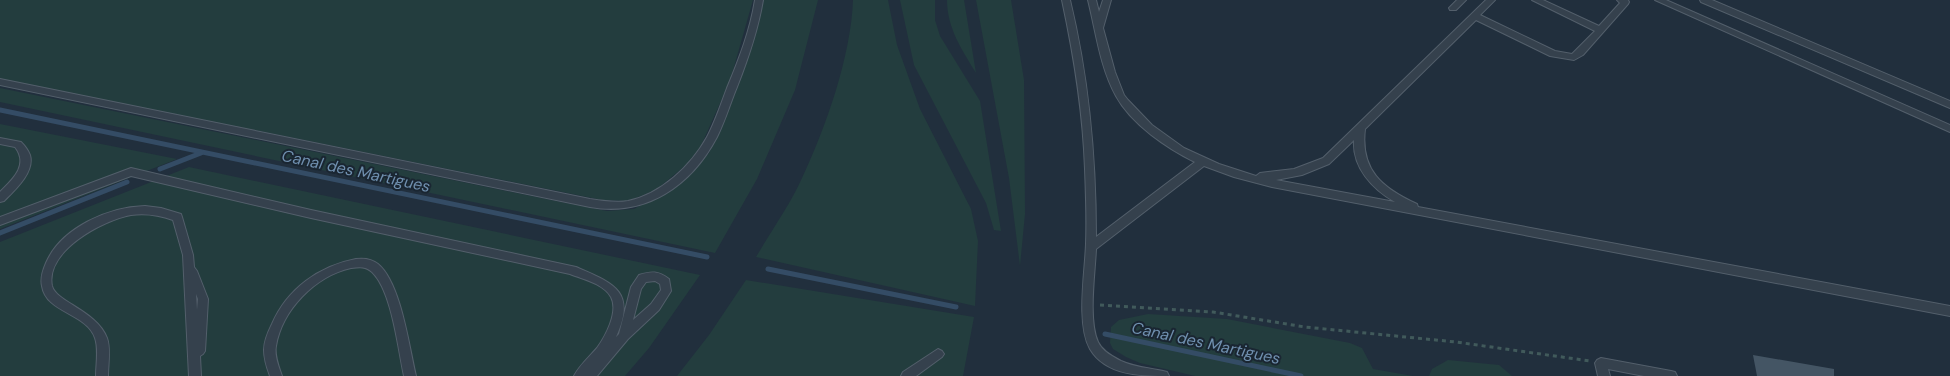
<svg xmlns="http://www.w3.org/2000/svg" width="1950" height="376" viewBox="0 0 1950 376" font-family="'DM Sans',sans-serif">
  <rect width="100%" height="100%" fill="#212f3d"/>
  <g fill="#233d3e">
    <path d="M0,0H753L730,81L700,148L686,165L656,190L628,201L602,200L0,79Z"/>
    <path d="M763,0H818L795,90L757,179L715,253L0,102V88L561,202L607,211L634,209L682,183L709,153L749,54Z"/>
    <path d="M853,0H888L897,45L920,109L971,209L978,241L975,306L756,257C771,231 790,205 802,178C826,127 851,56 853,0Z"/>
    <path d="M900,0H935V20L940,36L980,101L1001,231L994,230L986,203L914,65Z"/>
    <path d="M947,0H964L976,73C962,50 947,28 947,0Z"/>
    <path d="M976,0H1011L1024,80L1025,214L1020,266L1009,178Z"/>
    <path d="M0,124L177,159L0,229Z"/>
    <path d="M189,167L700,275L649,348L625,376H0V242Z"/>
    <path d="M746,280L974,317L963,376H677L709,335Z"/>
    <path d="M1148,314L1227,319L1350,343L1362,348L1373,369L1413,376H1195L1140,363L1126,357L1113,349L1110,343L1111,327L1119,320Z"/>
    <path d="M1448,360L1499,365L1512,376H1429L1432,369Z"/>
  </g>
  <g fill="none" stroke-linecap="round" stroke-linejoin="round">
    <g stroke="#344c65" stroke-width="5">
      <path d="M0,110L707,257"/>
      <path d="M160,169L201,153"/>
      <path d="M0,233L127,182"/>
      <path d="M768,269L956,307"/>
      <path d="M1105,334L1301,376"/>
    </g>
  </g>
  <path fill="#445564" d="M1753,355L1834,369V376H1757Z"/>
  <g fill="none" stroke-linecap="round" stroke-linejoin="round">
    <g stroke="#535f6b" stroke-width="2">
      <g id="lane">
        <path d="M755,0H763C758,30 748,59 737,87C730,104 725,121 717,137C691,186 646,217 590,207L0,85V79L590,199C603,201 616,203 628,201C661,194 691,166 707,137C715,122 721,104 727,88C739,59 750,31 755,0Z"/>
        <path d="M1062,0H1070C1089,79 1096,157 1096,237L1195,162C1168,149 1131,124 1116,96C1100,67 1096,32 1088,0H1096L1099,12L1103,0H1111L1103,28L1115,72L1124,95L1128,100L1152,125L1184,148L1219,164L1256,176L1260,173L1294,169L1323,158L1486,0H1495L1480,15L1555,51L1572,54L1595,31L1532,0H1543L1599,26L1620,3L1617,0H1628L1629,2L1628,4L1583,55L1574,60L1550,56L1476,20L1365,129C1360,170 1382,188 1417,204L1418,207L1950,306V316L1272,187L1234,177L1204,166L1096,249C1095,273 1088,320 1098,342C1102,351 1113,357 1121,361C1134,367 1149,368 1163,371L1167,372L1169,376C1142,376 1106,376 1090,349C1076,324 1085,273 1086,244C1087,219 1086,194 1085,169C1083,111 1074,56 1062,0ZM1354,140C1352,167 1372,189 1395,202L1276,180L1302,175L1329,164Z"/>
        <path d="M1457,0H1466L1456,10H1450L1449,8Z"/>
        <path d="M1655,0H1666L1950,125V132Z"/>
        <path d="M1700,0H1712L1950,101V108L1701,2Z"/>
        <path d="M0,138L21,142C25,146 28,150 30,155C35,172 15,190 4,201L0,202V192C13,179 29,165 15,147L0,144Z"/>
        <path d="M131,168L311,210L576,267C613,283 637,291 616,337L619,334L631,287L639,275C652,271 658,271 669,279L671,291L659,310L628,339L597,376H574C579,366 589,357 597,348C605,337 619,312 611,297C604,284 583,279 570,274L311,218L131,176L0,225V217ZM655,281L660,284L661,290L651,304L633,320L641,289L646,282Z"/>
        <path d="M145,206L161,208L181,214L182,217L193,255L194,267L197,271L208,299L205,351L203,354L200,356L201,376H189L183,255L173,220C159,215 145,213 131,215C103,220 45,251 52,286C56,302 97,311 107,338C111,349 108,364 108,376H96C96,364 99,349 95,338C87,313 46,313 42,286C40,278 43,270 46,263C61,228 108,207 145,206ZM196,294L198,299L197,310Z"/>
        <path d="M356,259C364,258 372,259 378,264C401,283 409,347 416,376H404C398,349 392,291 372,272C366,266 359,267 351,268C315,276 282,310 276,346C274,356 279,367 282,376H270C267,368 264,359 264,350C264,341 268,332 272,324C287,289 319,266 356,259Z"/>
        <path d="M938,349L942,351L944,354L942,357L916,376H901L903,372Z"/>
        <path d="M1601,358L1671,371L1675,372L1677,376H1644L1608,369L1610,376H1598L1595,363L1597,360Z"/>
      </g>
    </g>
    <path stroke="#415a5b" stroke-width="3" stroke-dasharray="4 4" stroke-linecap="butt" d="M1100,305L1213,312L1305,327L1456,342L1590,361"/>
    <use href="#lane" fill="#35414d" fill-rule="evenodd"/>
  </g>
  <g text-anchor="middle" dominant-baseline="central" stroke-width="4" stroke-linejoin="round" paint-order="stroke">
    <g font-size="16" font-style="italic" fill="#6f8fae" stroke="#1a2632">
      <text transform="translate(356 171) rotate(12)">Canal des Martigues</text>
      <text transform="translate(1206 343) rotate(12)">Canal des Martigues</text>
    </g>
  </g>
</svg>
